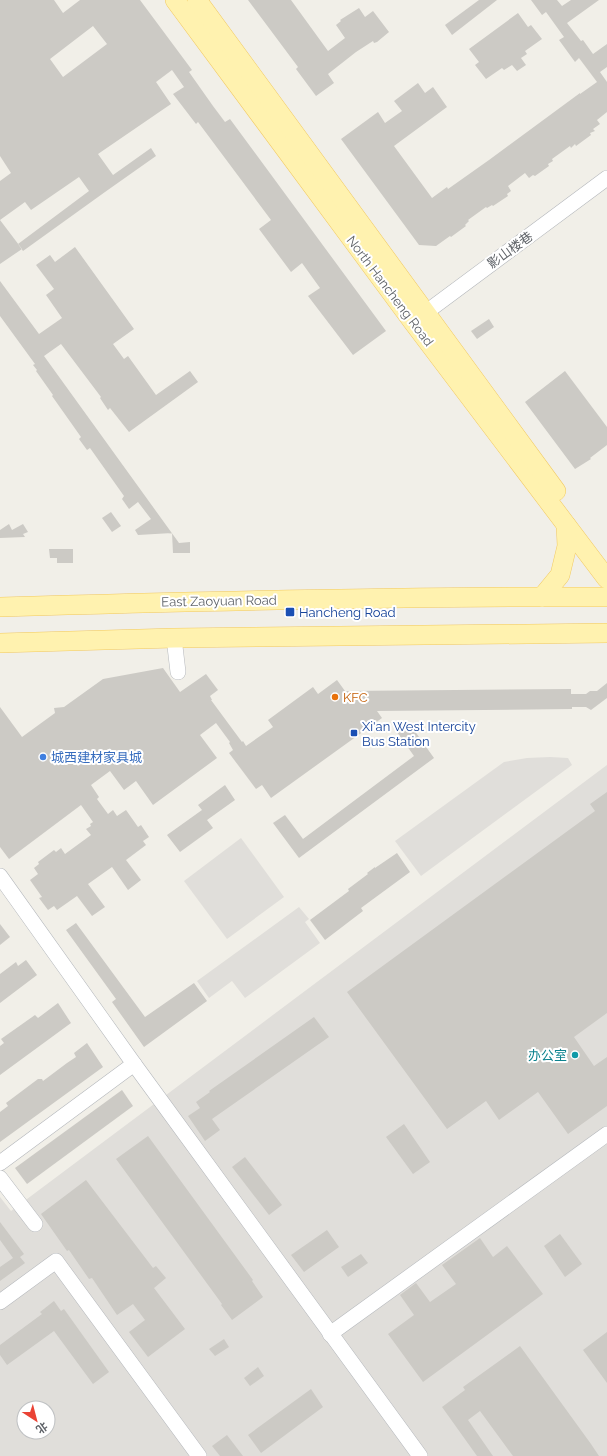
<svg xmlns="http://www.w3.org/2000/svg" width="607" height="1456" viewBox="0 0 607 1456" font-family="Raleway,'Noto Sans SC',sans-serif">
  <rect width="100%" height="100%" fill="#f1efe8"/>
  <g fill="#e0deda" fill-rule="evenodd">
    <path d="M550,757L568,758L572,765L421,876L395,841L504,762L527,758Z"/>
    <path d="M607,765V1456H0V1197L11,1211ZM24,1408H48V1432H24Z"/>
    <path d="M241,838L284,897L227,939L184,881Z"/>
    <path d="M299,907L309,919L305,922L320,943L245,998L232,981L209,998L197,981Z"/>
  </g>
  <g fill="#cccac5" fill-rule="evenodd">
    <path d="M0,0H54L63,13L80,0H140L192,70L189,72L213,106L225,122L230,119L386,331L353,355L308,296L320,288L302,263L291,272L259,229L271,220L198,122L196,124L173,94L184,87L172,70L156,82L171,104L98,154L113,175L151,148L156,156L105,192L23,251L18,244L89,191L79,177L31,210L25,202L0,220L22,249L0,264V181L11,173L0,156ZM93,26L107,44L63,77L50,59Z"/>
    <path d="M248,0H291L328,51L345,38L336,25L341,21L340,20L359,8L365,17L373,11L389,32L377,42L374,43L373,41L356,52L328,74L334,83L316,96L296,69L298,67Z"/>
    <path d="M479,0H497L452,35L445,25Z"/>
    <path d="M531,0H557L562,6L571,0H599L567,23L581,41L583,40L593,54L607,44V67L600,72L607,82V112L597,120L600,124L593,129L595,131L590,133L591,135L576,146L575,144L571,148L570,146L552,159L553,161L548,164L549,166L535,176L533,175L529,178L525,173L508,186L511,191L507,194L508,196L493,206L492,205L487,208L486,207L468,220L469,221L465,225L466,226L451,237L450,236L436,246L419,245L341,139L378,112L385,123L402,111L394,101L418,83L425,93L433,87L447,107L394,146L432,198L447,187L448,189L489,160L580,93V94L597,82L579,58L575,62L559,40L564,37L546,12L542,15Z"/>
    <path d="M518,13L528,27L531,25L542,39L525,51L527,54L521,58L526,65L517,71L512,65L504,70L502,68L486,79L475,65L479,62L469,49Z"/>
    <path d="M75,247L134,329L113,344L124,359L128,356L156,395L190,371L198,382L129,432L110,408L108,410L100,398L101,397L61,344L44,356L179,543L190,542V553H173L172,533L138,535L135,530L151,519L138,502L129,509L122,499L124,496L90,448L87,450L79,439L81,437L52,396L53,395L36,371L37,370L33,365L35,364L0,316V281L39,334L62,318L46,295L54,289L36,265L50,255L55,262Z"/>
    <path d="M489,319L494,327L477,339L471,331Z"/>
    <path d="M565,371L607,427V445L590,458L591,459L575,469L525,402Z"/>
    <path d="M111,512L121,526L112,532L102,518Z"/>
    <path d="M9,524L12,530L23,524L28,532L23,534L25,537L0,538V530Z"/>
    <path d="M49,549H73V563H57V558H50Z"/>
    <path d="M163,668L180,692L206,674L218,690L210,696L212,700H211L242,742L243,741L246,746L273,727L268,720L313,687L318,694L337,680L345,691L571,689V694H586L590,691H597L607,683V698L591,710L586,707H572V709L377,711L382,718L271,798L262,785L256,789L229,753L233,750L229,743L230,742L216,723L200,735L217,758L153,805L136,781L124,790L110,771L91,785L99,797L97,799L108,814L113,810L117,816L126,810L138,827L141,825L149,837L143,841L146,845L126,860L141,880L128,890L112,867L88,884L105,907L92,916L77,896L57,910L54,906L48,910L39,898L42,897L30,880L38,874L34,868L39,864L38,862L54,850L56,852L61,848L65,854L91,835L86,829L91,826L90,824L93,822L81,805L9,859L0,847V707L22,737L55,713L54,708L64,707L103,679Z"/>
    <path d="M409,723L434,758L299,858L273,823L285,815L303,839L414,756L397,732Z"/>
    <path d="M225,785L235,800L207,820L213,828L180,852L167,835L202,810L198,805Z"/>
    <path d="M607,792V1013L574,1037L594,1066L607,1057V1106L568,1134L538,1092L499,1120L486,1101L447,1129L347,992L595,811L590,804Z"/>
    <path d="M397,853L410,872L361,908L363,911L325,940L310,920L349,891L348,889L368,874L367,873L375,867V868Z"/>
    <path d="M76,923L145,1017L194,983L207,1001L144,1047L112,1002L116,999L66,930Z"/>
    <path d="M0,924L10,937L0,945Z"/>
    <path d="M26,960L37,975L0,1003V974L16,962L18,966Z"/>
    <path d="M58,1003L71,1023L0,1075V1046L4,1043L1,1039L35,1015L38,1018Z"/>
    <path d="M314,1017L329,1037L212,1119L220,1130L205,1141L188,1116L200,1108L196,1102L210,1092L209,1091Z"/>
    <path d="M87,1043L103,1067L0,1142V1112L8,1106L6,1103L38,1079H42L43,1081L67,1063L76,1057L74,1053Z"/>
    <path d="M122,1090L133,1106L27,1184L15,1168Z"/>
    <path d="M404,1124L430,1162L413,1174L386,1137Z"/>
    <path d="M148,1136L253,1280L252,1281L263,1297L232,1320L221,1305L222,1304L116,1159Z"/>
    <path d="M245,1157L282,1205L269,1215L232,1167Z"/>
    <path d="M86,1180L153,1268L156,1266L166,1278L154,1288L185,1329L148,1357L129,1332L145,1320L133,1304L117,1315L92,1278L89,1279L69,1250L67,1251L41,1214Z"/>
    <path d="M0,1222L24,1254L20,1257L25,1263L0,1281V1267L13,1258L0,1240Z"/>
    <path d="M327,1230L339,1247L304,1272L291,1255Z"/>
    <path d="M560,1234L582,1264L565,1277L544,1246Z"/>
    <path d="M480,1238L493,1257L507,1246L543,1294L423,1382L388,1334L414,1315L400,1295L416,1283L430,1302L456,1284L442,1265Z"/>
    <path d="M361,1254L368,1263L348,1277L341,1267Z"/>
    <path d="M54,1301L61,1311L64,1309L109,1372L93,1384L54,1331L7,1365L0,1355V1345L42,1314L40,1312Z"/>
    <path d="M607,1332V1383L583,1350Z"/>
    <path d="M224,1339L229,1347L215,1356L209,1349Z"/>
    <path d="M520,1346L591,1444L599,1456H513L480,1411L468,1420L493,1456H477L442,1407L465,1390L463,1387Z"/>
    <path d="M258,1367L264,1376L250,1386L244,1378Z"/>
    <path d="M311,1389L323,1407L261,1453L248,1435Z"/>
    <path d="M227,1435L243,1456H220L212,1446Z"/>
  </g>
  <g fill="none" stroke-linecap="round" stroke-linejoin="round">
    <g stroke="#b5b8bc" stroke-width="16">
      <g id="minor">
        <path d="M417,319L607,178"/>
        <path d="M174,638L178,672"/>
        <path d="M0,876L134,1064L420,1456"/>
        <path d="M0,1163L134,1064"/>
        <path d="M0,1178L35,1224"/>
        <path d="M0,1302L56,1261L199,1456"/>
        <path d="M330,1334L607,1134"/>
      </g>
    </g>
    <g stroke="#f2c960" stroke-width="20">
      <g id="major">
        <path d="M175,0L413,322L607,579"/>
        <path d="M197,0L556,491"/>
        <path d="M542,597L560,575L567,546L566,525"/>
        <path d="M0,607C202,601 405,596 607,597"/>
        <path d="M0,643L174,638L607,633"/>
      </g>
    </g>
    <use href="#minor" stroke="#fff" stroke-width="15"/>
    <use href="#major" stroke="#fff2af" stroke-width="19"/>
  </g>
  <g fill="#1a4fb4" stroke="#fff" stroke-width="1.5">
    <rect x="285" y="607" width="10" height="10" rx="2"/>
    <rect x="350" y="729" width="8" height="8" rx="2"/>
  </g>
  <circle fill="#e8710a" stroke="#fff" stroke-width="1.5" cx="335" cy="697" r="4"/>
  <circle fill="#3f7fe0" stroke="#fff" stroke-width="1.5" cx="43" cy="757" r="4"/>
  <circle fill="#0f9aa8" stroke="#fff" stroke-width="1.5" cx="575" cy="1055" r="4"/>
  <g text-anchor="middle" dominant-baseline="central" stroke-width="4" stroke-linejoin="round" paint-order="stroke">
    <g font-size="13" fill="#5f6368" stroke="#fff">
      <text transform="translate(510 250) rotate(-36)">影山楼巷</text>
      <text transform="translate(390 291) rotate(53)">North Hancheng Road</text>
      <text transform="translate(219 601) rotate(-1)">East Zaoyuan Road</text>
    </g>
    <g font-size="13" fill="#164399" stroke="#fff" text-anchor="start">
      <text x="299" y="612">Hancheng Road</text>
      <text x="362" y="726">Xi'an West Intercity<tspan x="362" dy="15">Bus Station</tspan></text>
    </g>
    <g font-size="13" fill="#c56008" stroke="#fff" text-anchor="start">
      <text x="343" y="697">KFC</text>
    </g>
    <g font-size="13" fill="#366cbe" stroke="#fff" text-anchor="start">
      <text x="51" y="757">城西建材家具城</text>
    </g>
    <g font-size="13" fill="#0d838f" stroke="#fff" text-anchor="end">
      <text x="567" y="1055">办公室</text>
    </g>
  </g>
  <g transform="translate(36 1420) rotate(144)"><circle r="19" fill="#ffffff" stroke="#bfc1c3"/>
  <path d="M0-3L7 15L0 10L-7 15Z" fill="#ea4335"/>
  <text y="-6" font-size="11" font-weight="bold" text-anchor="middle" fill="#5f6368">北</text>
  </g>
</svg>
